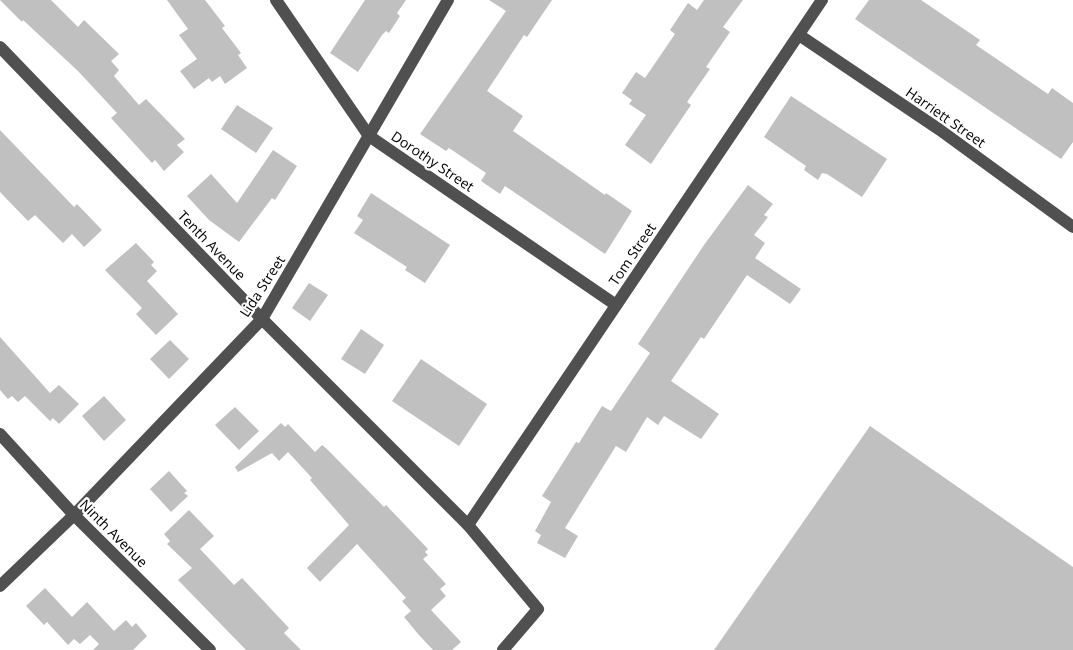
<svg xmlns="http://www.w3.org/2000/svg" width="1073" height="650" viewBox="0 0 1073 650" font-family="'Open Sans',sans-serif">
  <rect width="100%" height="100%" fill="#fff"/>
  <g fill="#c0c0c0">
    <path d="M0,0H51L78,27L84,20L119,54L111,61L119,70L114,76L139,105L146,99L185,139L177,145L184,152L164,171L155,160L152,163L111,118L117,113L78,71L23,20L22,22Z"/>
    <path d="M167,0H205L225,26L222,28L241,53L238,55L247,68L225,84L220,76L212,82L209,78L194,89L180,71L197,59L179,35L188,29Z"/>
    <path d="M365,0H406L397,13L400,16L389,33L386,31L382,35L358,72L330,53Z"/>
    <path d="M489,0H552L527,37L524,35L487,91L523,116L513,131L605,195L606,193L632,211L605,254L505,186L500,194L481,181L486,173L449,148L446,151L420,134L506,11Z"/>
    <path d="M704,0H743L723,27L730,32L706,67L710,69L687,102L691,105L651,164L625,145L646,115L629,104L632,100L622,93L636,72L645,78L675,34L670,30L688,3L697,10Z"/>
    <path d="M869,0H921L980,40L976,45L1048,94L1052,88L1073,103V142L1061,159L855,19Z"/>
    <path d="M791,96L887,159L862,197L827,174L822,173L818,180L804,170L806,166L764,137Z"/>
    <path d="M237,105L273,128L256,153L221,129Z"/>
    <path d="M0,130L74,207L77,204L102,230L84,247L72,234L63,243L35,215L28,221L0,192Z"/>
    <path d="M273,150L297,166L275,200L272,198L239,242L209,220L187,196L211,174L237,203Z"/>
    <path d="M748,185L773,204L764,215L768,217L754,235L765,243L755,258L801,289L790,304L747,275L704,339L701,337L671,381L719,414L701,439L664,416L658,425L647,417L626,452L616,446L565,528L578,536L565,558L537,543L541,535L535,531L551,502L542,496L576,442L579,443L602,406L611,411L650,353L638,344L704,245Z"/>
    <path d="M371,193L450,245L425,283L405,270L407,267L354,233L363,220L357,216Z"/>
    <path d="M136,243L154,262L151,265L157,271L147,281L178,314L156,335L136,314L142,308L105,270Z"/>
    <path d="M309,283L328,295L310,321L292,308Z"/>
    <path d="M361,329L384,345L365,374L341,359Z"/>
    <path d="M0,337L50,393L59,385L79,404L59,424L53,418L50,421L25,396L18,402L12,396L8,399L0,390Z"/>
    <path d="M170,340L189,359L169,379L150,359Z"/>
    <path d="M421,359L487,404L459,446L392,401Z"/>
    <path d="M104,396L126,420L104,441L82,416Z"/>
    <path d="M235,407L259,431L239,450L215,425Z"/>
    <path d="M281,423L285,427L288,424L315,452L322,445L327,449L384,507L386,505L428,549L425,552L428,555L423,559L446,584L440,589L446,596L431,610L461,642L452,650H433L419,635L404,617L411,611L402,601L406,598L357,544L320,582L307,568L349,525L310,480L312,478L288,452L279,461L272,453L238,472L235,467Z"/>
    <path d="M870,426L1073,567V650H714Z"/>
    <path d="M169,471L187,491L184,493L188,496L171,512L150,489Z"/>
    <path d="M189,510L214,536L200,549L234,585L242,578L289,628L284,633L301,650H246L178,580L192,568L167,544L170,541L164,534Z"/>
    <path d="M45,588L72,617L87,602L114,631L126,620L132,627L136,623L147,636L133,650H93L99,644L90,635L80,644L74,639L68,645L47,622L44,625L26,606Z"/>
  </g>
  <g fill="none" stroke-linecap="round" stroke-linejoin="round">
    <g stroke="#505050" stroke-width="12">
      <path d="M276,0L369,136L616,305"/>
      <path d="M799,35L940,130L1073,227"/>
      <path d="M0,47L262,319L468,525L538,609L503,650"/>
      <path d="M0,434L74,515L210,650"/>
      <path d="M468,525L822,0"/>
      <path d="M0,586L74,515L262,319L448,0"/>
    </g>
  </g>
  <g text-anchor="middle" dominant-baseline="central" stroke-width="4.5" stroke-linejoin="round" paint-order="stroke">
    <g font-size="14" fill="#000" stroke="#fff">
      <text transform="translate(946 117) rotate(35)">Harriett Street</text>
      <text transform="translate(433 161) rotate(34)">Dorothy Street</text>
      <text transform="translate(212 245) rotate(46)">Tenth Avenue</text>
      <text transform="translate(632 254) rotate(-56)">Tom Street</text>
      <text transform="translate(262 286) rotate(-57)">Lida Street</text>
      <text transform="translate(114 533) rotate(45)">Ninth Avenue</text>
    </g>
  </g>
</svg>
